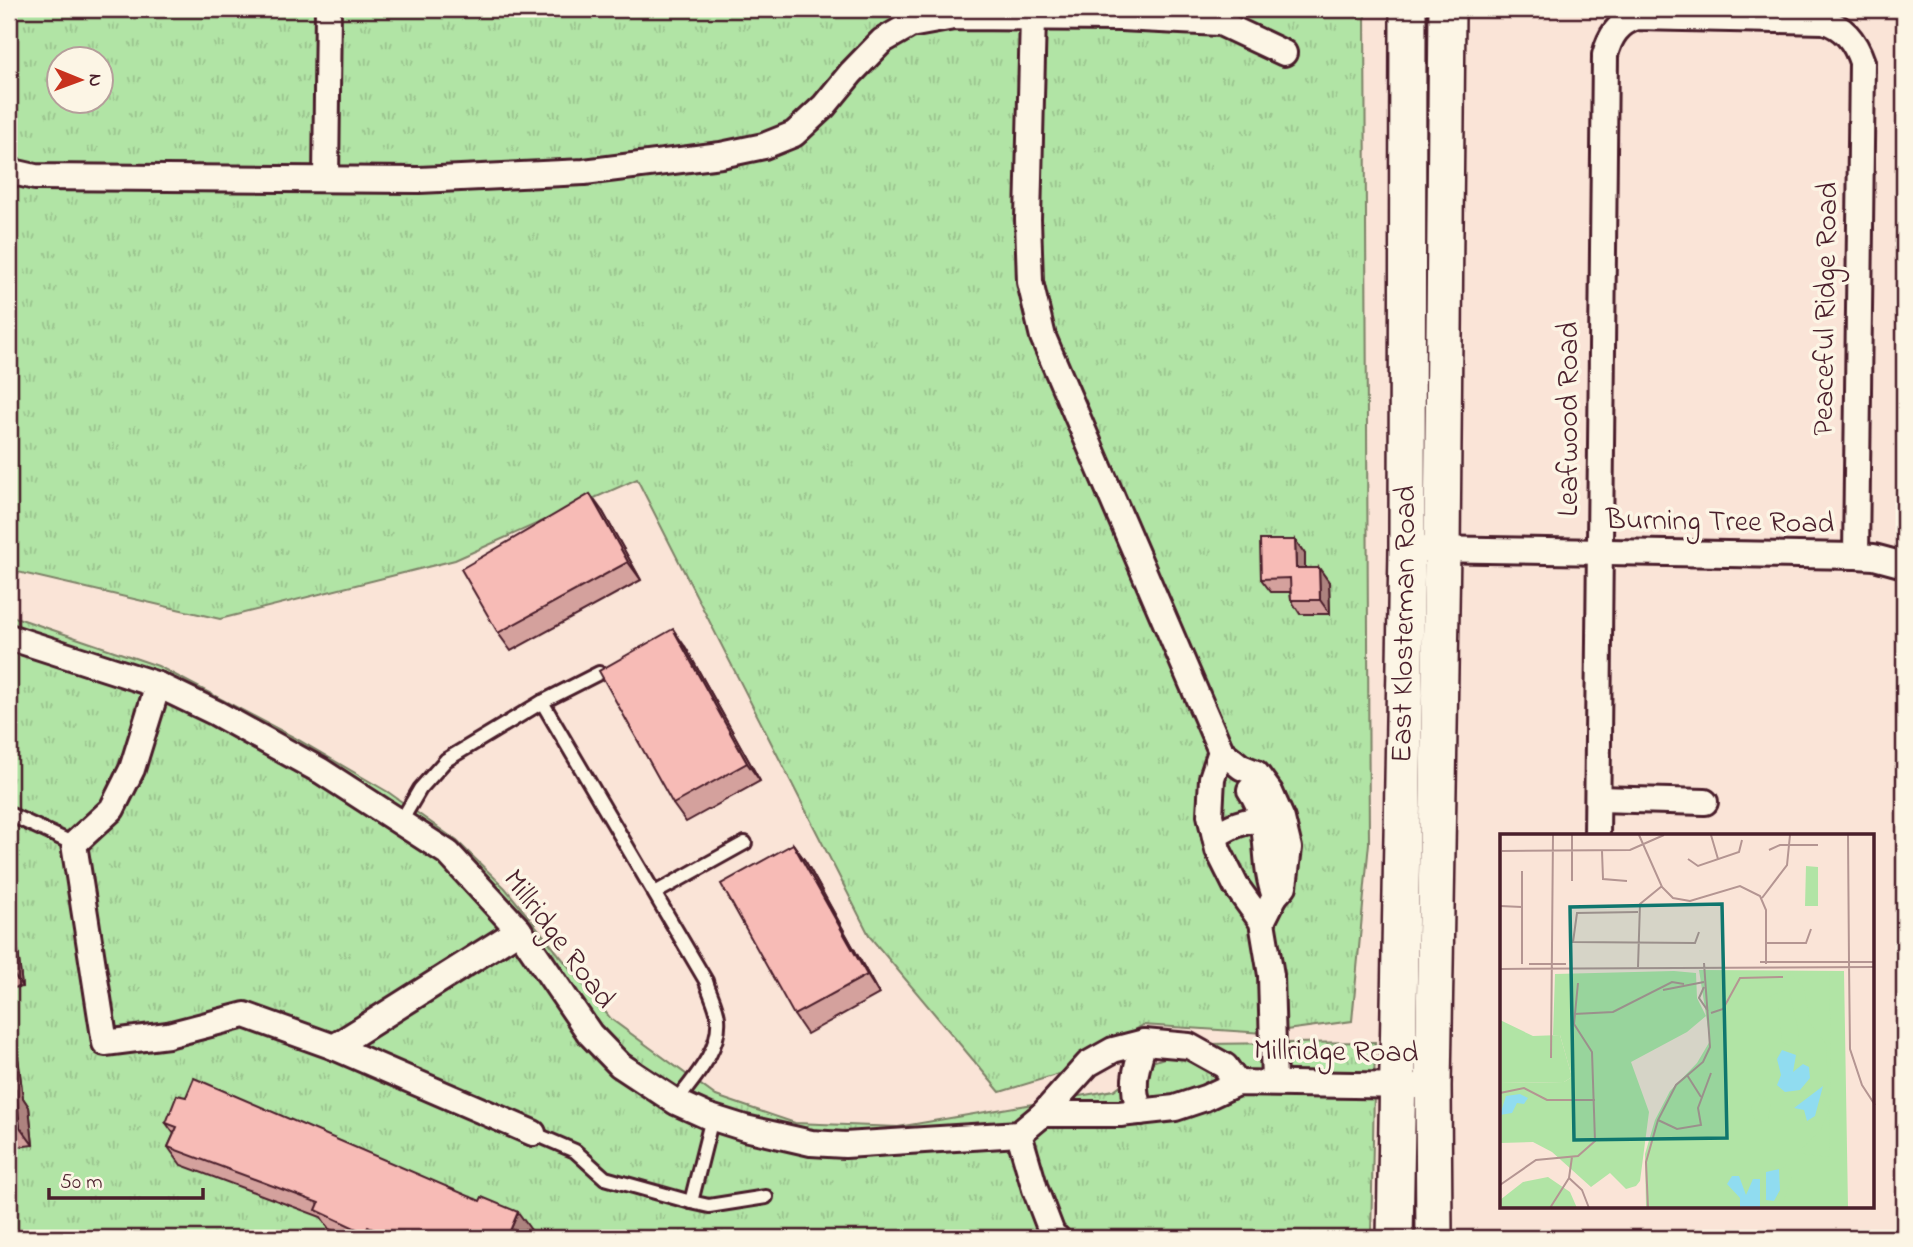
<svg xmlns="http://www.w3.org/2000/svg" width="1913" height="1247" viewBox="0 0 1913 1247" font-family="'Indie Flower',sans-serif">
  <defs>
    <pattern id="grass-tufts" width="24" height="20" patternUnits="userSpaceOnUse" patternTransform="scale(1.75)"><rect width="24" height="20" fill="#b1e4a5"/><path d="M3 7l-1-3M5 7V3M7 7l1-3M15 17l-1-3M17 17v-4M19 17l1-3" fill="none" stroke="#9ac38e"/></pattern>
  </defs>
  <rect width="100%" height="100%" fill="#fae4d7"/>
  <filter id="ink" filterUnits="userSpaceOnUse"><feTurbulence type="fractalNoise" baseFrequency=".0143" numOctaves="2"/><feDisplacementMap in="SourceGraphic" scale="14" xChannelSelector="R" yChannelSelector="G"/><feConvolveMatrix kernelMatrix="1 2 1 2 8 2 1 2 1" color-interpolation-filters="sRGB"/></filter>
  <g filter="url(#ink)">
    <g fill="url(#grass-tufts)" stroke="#7e8268" stroke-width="2" fill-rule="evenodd">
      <path d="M9,9H1365L1369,843L1352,1021L1264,1033L1143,1025L1072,1070L1000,1092L870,937L637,479L455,560L220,619L9,570ZM60,60H102V102H60Z"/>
      <path d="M9,615L158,666L295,738L388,792L457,841L505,888L611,1019L716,1096L795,1123L898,1127L1114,1090L1149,1063L1206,1044L1375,1042L1371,1238H9Z"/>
    </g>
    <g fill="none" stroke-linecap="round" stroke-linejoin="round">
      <g stroke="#4a1f2b" stroke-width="18">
        <g id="service">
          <path d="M542,702L599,673"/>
          <path d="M9,814L74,844"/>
          <path d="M400,823L420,789L446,760L542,702L706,981C709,992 717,1006 718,1018C721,1050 694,1078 676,1102"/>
          <path d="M655,893L745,843"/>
          <path d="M712,1118L691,1202L709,1206L766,1197"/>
          <path d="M533,1133L575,1151L605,1178L691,1202"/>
        </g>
      </g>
      <g stroke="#4a1f2b" stroke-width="30">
        <g id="minor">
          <path d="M1033,17L1028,219L1030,282L1043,337L1221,751L1241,767L1256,773L1270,792L1282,819L1289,848L1284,886L1275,896L1262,922"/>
          <path d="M9,171L35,177L419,180L584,172L721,155L764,146L794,134L824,106L851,73L882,41L910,25L954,17L1121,18L1220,23L1284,53"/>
          <path d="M326,179L328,9"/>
          <path d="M1426,549L1856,556L1874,557L1904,565"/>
          <path d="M9,637L158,685L216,713L321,771L448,853L519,930L590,1034L620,1065L676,1102L707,1116L745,1128L811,1143L845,1145L1019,1134L1043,1114L1088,1064L1113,1050L1144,1042L1189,1046L1225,1066L1237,1083"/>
          <path d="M158,685L132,769L112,809L74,844L105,1043L168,1035L245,1015L334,1047L533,1133"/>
          <path d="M1221,751L1212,778L1210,815L1218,850L1236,886L1262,922L1271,975L1274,1083"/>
          <path d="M1250,790C1273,823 1261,861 1275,896"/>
          <path d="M1598,799L1705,802"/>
          <path d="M1215,836C1238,821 1251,819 1278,819"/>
          <path d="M1597,836L1605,55C1610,36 1618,23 1637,17L1824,21C1844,27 1855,41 1862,62L1856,556"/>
          <path d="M334,1047L519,930"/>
          <path d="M1140,1112C1130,1084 1136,1069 1144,1042"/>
          <path d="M1043,1114H1120L1175,1108L1205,1098L1237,1083L1414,1086"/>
          <path d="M1019,1134L1035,1189L1053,1236L1057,1238"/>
        </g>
      </g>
      <g stroke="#4a1f2b" stroke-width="40">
        <g id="secondary">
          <path id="s1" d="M1395,1238L1407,549L1408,9"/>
          <path d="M1434,1238L1433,1086L1442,549L1447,9"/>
        </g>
      </g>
      <use href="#service" stroke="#fcf5e5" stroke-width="12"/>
      <use href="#minor" stroke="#fcf5e5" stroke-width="24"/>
      <use href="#secondary" stroke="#fcf5e5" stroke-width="35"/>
    </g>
    <g fill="#d4a19d" stroke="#4a1f2b" stroke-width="2">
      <path d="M603,512L641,580L511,651L498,633Z"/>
      <path d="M1295,540L1305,554V568H1319L1329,582L1330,614H1300L1291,600L1290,592H1271L1261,579Z"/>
      <path d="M686,648L760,781L686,822L673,804Z"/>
      <path d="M793,844L806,862L879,994L807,1034L794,1015Z"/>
      <path d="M9,865L22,987L10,988L23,1098L29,1107L33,1145L9,1148Z"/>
      <path d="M166,1123L531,1230L527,1238H350L329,1229L321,1217L181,1165L168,1147L174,1134Z"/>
    </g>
    <g fill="#ad837f" stroke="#4a1f2b" stroke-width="2">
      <path d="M590,494L603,512L641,580L628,562Z"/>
      <path d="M1295,540L1305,554V582L1296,568Z"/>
      <path d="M1319,568L1329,582L1330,614L1320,600Z"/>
      <path d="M673,629L686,648L760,781L747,763Z"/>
      <path d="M793,844L806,862L879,994L867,975Z"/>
      <path d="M9,865L22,987L10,969L9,961Z"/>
      <path d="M9,987L23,1098L29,1107L33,1145L20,1127L11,1090L9,1071Z"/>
      <path d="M518,1212L531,1230L527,1238H507Z"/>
      <path d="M368,1227L376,1238H369L365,1233Z"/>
    </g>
    <g fill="#f7bbb6" stroke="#4a1f2b" stroke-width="2">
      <path d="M590,494L628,562L498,633L461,569Z"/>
      <path d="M1260,540H1295L1296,568H1319L1320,600H1291L1290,578L1261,579Z"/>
      <path d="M673,629L747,763L673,804L599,671Z"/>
      <path d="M793,844L867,975L794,1015L721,884Z"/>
      <path d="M9,1071L11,1090L16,1089L20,1127L9,1129Z"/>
      <path d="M194,1078L480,1201L482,1197L518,1212L507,1238H394L368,1227L365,1233L316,1210L319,1203L168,1147L177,1127L166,1123L177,1095L186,1097Z"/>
    </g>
  </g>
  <g text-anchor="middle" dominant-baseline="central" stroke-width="7" stroke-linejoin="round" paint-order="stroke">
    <g font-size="30" fill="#4a1f2b" stroke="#fcf5e5">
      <text transform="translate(1827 309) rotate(-89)">Peaceful Ridge Road</text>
      <text transform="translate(1570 419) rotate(-90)">Leafwood Road</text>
      <text transform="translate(1720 523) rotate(1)">Burning Tree Road</text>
      <text stroke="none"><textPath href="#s1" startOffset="614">East Klosterman Road</textPath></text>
      <text transform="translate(558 940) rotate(53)">Millridge Road</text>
      <text transform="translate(1336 1053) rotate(1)">Millridge Road</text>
    </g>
  </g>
  <g transform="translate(1500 834)">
    <rect width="374" height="374" fill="#fae4d7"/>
    <path d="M199,136L344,137L348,374H146L145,320L155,286L170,257L197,229L210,207ZM174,137L196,139L197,164L206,182L187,198L131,228L149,278L140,347L136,352L126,355L110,339L91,353L52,318L33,308L0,309V249L64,248L72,243L60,201H53L55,140ZM48,343L70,358L77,374H0V366L23,348Z" fill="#b1e4a5"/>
    <path d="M289,138L329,139L331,216L329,323L297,319L321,296L329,275L322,268L328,253L326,210L310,189L304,154ZM289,155L299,200L298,209L290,212L282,208L278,168L269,162ZM0,186L33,202L60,201L72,243L64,248L0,249ZM261,259L271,268L268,286L262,288L255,285L251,273ZM287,330L292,343L281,374H266V366H275L280,356V336Z" fill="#b1e4a5"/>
    <path d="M306,32L318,33V72H305Z" fill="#b1e4a5"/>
    <path d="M282,216L296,221L293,238L303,230L309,233L310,244L300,256L285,258L277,251L281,241L277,225ZM323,252L315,282L307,287L304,276L294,274ZM20,260L28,264L24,270L17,269L12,279L0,281L6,262ZM279,335L280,356L274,367L266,366V338ZM232,342H239L246,361L253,345H260V374H240V364L227,350Z" fill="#90dcf0"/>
    <path fill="none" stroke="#b49592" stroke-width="2" d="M72,1V47M139,1L162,53L173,64L190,67L240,52L260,62L266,76V130M211,1L218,25M348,1L349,128M269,16L280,11H318M2,17L130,16L164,1M102,17L103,45L127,47M188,25L198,32L239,18L242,6M262,64L287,31L290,1M0,72L22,73M138,78L77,79L73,108L195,109L199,98M266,109H306L311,95M260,128H375M349,129L350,215L362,251L375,271M22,130V37M29,130H66M138,133L140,70L162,52M0,135L375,133M204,153L199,164L208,177M163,156L204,148M211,179L223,175L240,144L283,143M74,180L113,178L172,148L184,150M51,224L53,1M187,241L201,263M0,259L24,254L47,266H95M158,286L177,295L201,291L198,274L211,239M69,344L82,356L89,374M69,344L72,323M0,351L36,326L78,322L95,307L92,218L74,190L78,149M50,374L69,344M148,374L146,328L158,286L176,251L203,228L210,213L204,129"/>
    <path fill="#0f766e" fill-opacity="0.15" stroke="#0f766e" stroke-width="3.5" d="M222,70L227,304L74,306L70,73Z"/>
    <rect width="374" height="374" fill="none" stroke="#4a1f2b" stroke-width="3.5"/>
  </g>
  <rect width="1913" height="1247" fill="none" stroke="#fcf5e5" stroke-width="35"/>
  <rect x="18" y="18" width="1878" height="1212" fill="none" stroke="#4a1f2b" stroke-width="2.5" filter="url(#ink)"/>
  <g transform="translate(80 80) rotate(91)"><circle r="33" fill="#fcf5e5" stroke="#b59f9b" stroke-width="2"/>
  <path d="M0-5L12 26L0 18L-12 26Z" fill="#c8321e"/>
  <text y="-10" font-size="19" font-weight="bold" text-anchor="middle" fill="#4a1f2b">N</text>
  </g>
  <path d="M49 1188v10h154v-10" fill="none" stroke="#4a1f2b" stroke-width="3.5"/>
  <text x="60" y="1188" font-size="21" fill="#4a1f2b" stroke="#fcf5e5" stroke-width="5" paint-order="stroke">50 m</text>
</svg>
